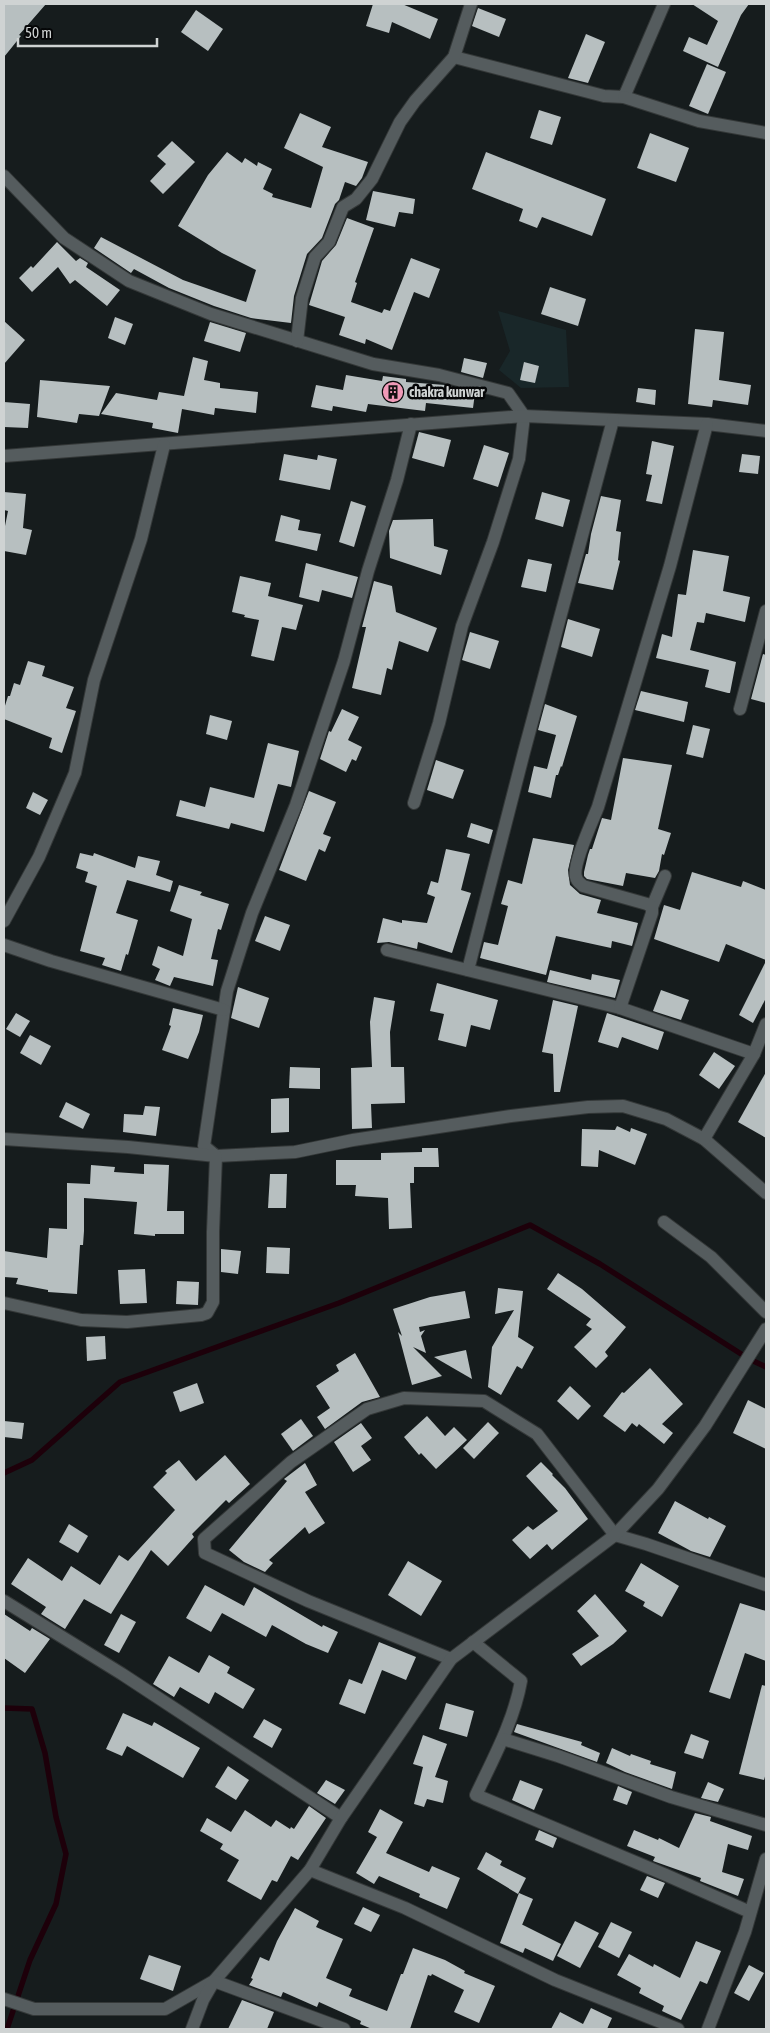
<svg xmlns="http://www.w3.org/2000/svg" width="770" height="2033" viewBox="0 0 770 2033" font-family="'Asap Condensed',sans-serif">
  <rect width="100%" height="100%" fill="#161c1d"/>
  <path fill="#192729" d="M498,311L566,330L569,387L521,388L499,370L510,351Z"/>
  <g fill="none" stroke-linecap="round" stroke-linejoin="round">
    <g stroke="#1d000a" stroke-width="5.5">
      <path d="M4,1473L32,1460L120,1382L339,1303L530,1225L600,1264L749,1359L766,1367"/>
      <path d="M4,1708L32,1709L45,1753L56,1817L66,1854L56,1904L30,1960L7,2029"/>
    </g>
  </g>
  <g fill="#b7bfc0">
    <path d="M4,4H46L19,35L21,36L4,57Z"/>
    <path d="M373,4H402L438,19L430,39L392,22L389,33L366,26Z"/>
    <path d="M692,4H749L741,15L718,67L683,51L689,37L707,45L718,21Z"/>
    <path d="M478,8L506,19L499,37L472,26Z"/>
    <path d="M196,10L223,29L208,51L181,32Z"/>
    <path d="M586,34L605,42L588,83L568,78Z"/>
    <path d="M707,64L726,72L708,114L689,106Z"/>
    <path d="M539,110L561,117L552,145L530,138Z"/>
    <path d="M300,113L331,127L322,147L368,162L362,178L356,186L345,182L339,200L335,204L322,238L307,254L294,296L291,323L251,318L214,306L169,288L134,269L131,273L94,248L101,237L183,280L246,302L256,270L222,253L178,226L208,175L227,152L242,163L245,158L257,166L258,162L272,169L263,189L273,194L272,197L311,208L323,167L284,148Z"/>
    <path d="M650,133L689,148L676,182L637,168Z"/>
    <path d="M172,141L195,162L163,194L150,181L166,164L157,156Z"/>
    <path d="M486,152L606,199L592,236L542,217L537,228L519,221L523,209L472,189Z"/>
    <path d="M373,191L415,199L413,214L399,212L395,227L366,220Z"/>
    <path d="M347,218L374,228L355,282L357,283L351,302L382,313L384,309L390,311L411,258L440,269L429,298L414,292L392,350L366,339L365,344L339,335L345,317L309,305L322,261L336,245Z"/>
    <path d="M57,242L76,261L80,258L88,263L86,267L120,290L107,306L75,280L70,284L58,267L32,292L19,278L31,266L33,268Z"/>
    <path d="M550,287L586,299L578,326L541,314Z"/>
    <path d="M115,317L133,324L125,345L108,338Z"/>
    <path d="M4,321L25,340L4,364Z"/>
    <path d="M210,322L246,333L240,352L204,341Z"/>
    <path d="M695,329L724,332L719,380L751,385L748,405L713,400L712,407L688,404Z"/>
    <path d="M193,357L208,361L204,380L220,383V388L258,392L256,413L215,408L214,415L182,409L178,433L152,428L153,423L101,414L116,393L157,400L159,392L184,396Z"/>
    <path d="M464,358L487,363L483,378L461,372Z"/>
    <path d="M524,362L539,366L535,383L520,380Z"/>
    <path d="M346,375L382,381L383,376L406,379V382L445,385L475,393L473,408L426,403L425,411L368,404L366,412L333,406L332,411L311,407L316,385L343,390Z"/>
    <path d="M40,380L110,386L99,416L79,414L77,423L37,417Z"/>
    <path d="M638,388L656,390L655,405L636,402Z"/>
    <path d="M4,402L30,404L28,428L4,427Z"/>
    <path d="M419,432L451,440L444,467L412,458Z"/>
    <path d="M652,441L674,446L662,504L646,501L652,475L646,474Z"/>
    <path d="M484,445L509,453L498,487L473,479Z"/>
    <path d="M284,454L317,460L318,455L337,459L330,490L279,480Z"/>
    <path d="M742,454L760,456L758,474L739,472Z"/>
    <path d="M4,492L26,494L23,528L32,530L26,555L4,551V531L8,511L4,510Z"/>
    <path d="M542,492L570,500L563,527L535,519Z"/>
    <path d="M601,496L621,500L616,531L621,532L618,560L620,561L613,590L578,583L586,554H588L591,534Z"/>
    <path d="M351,501L366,506L354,547L339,542Z"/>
    <path d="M281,515L300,520L298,530L321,534L317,551L275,541Z"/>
    <path d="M433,519L434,546L448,550L441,575L390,558L389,531L393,520Z"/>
    <path d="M693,550L729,556L723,591L750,597L745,622L706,613L704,623L697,622L690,650L736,662L730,693H728L705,687L709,670L656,658L662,634L672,637L678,594L686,595Z"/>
    <path d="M528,559L552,564L546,592L521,587Z"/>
    <path d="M306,563L358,577L352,598L322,590L319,602L299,597Z"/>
    <path d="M240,576L271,583L268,596L303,605L296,630L282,627L274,661L251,656L259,620L244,617L245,615L232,612Z"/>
    <path d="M374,581L392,586L396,612L437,628L428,652L399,641L392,670L387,668L381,695L352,688L366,627H362Z"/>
    <path d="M568,619L600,629L592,657L561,647Z"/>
    <path d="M470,632L499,641L490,669L462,660Z"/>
    <path d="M763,654L766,655V703L751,699Z"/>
    <path d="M28,661L45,666L42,676L74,687L66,708L76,711L62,753L49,748L52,738L4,719V709L8,696H10L14,683L20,685Z"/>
    <path d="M641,691L688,702L684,722L635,710Z"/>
    <path d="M545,704L577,716L562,767L561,766L558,775H556L551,798L528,792L534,766L547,769L556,735L538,730Z"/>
    <path d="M342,709L359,717L348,740L362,747L356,761L352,759L346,772L320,759L329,731L331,732Z"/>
    <path d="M210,715L232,721L227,740L206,734Z"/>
    <path d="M693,725L710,729L703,758L686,754Z"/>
    <path d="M268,743L299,751L291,787L278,784L264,832L231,823L229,829L176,816L180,800L205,807L210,787L254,798Z"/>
    <path d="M623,758L672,765L658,829L671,833L664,855L662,854L659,871L655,878L626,873L623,886L587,879L584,876V872L588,855L590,849H592L602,818L611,820Z"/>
    <path d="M436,760L464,770L453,799L427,790Z"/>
    <path d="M309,791L336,802L323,834L331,837L325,852L319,849L306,881L279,870Z"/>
    <path d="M33,792L48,800L40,815L26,808Z"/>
    <path d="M471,823L493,830L489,844L467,837Z"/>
    <path d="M533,838L574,845L568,870L570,885L580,894L601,900L597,913L638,923L632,946L612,941L611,948L556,936L546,975L480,958L484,942L498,945L508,906L501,904L508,880L522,884Z"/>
    <path d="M446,849L470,854L461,890L471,893L452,953L418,942L417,949L389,942L377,943L383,918L402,923V920L427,923L435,897L427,894L431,881L438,883Z"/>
    <path d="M80,853L93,856L94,853L135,868L138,856L160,861L156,875L173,881L170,892L127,880L116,913L138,920L128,955L126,954L121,971L102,965L105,958L80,951L97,886L85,882L88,872L76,868Z"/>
    <path d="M692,872L741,887L743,881L766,890V960L726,944L719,962L654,939L664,905L680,910Z"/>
    <path d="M179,885L202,892L200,895L229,904L221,930L218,929L211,959L218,960L213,986L174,977L170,986L155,980L160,969L152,965L158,946L183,956L192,919L170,911Z"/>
    <path d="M265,916L290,925L280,951L255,941Z"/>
    <path d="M766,961V998L753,1023L739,1015Z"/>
    <path d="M550,970L591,980L592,974L620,980L615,998L547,982Z"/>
    <path d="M437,983L498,1000L490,1030L471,1025L466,1047L438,1040L444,1014L430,1011Z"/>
    <path d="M238,987L269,998L259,1028L231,1018Z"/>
    <path d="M661,990L689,1000L681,1020L653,1011Z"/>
    <path d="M374,997L395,1001L390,1032L391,1067H404L405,1103L371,1104L372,1128L352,1129L351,1068L372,1067L370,1022Z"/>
    <path d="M553,1000L578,1006L560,1092H554L553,1054L542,1052Z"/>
    <path d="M173,1008L203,1015L199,1032L188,1059L162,1050L171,1026L169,1025Z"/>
    <path d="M16,1013L30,1021L20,1037L6,1029Z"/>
    <path d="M607,1013L664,1032L658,1050L622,1037L618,1048L598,1042Z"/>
    <path d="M30,1035L51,1046L41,1065L20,1053Z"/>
    <path d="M714,1052L735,1066L719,1089L699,1075Z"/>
    <path d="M290,1067L320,1068V1089L289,1088Z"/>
    <path d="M766,1072V1138L738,1122Z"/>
    <path d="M289,1098V1132L271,1133V1099Z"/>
    <path d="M66,1102L90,1114L83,1129L59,1117Z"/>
    <path d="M145,1106L160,1107L156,1136L123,1132L124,1114L143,1115Z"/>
    <path d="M617,1126L630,1132L631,1128L647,1134L635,1165L599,1150L598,1167L581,1166L582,1129L615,1130Z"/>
    <path d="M422,1148H438L439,1167H414V1183H410L412,1228L389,1229L388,1198L355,1196L356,1185H336V1160H381V1153L422,1152Z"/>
    <path d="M144,1164L169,1165L167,1211H184V1234H155V1236L134,1234L137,1202L84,1198V1231L83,1245H80L77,1294L48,1292V1290L16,1284L18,1278L4,1277V1251L47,1258L49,1228L67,1229V1183L90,1184L91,1165L115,1167L114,1172L144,1174Z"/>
    <path d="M270,1174H287L286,1208H268Z"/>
    <path d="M267,1247L290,1248L289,1274L266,1273Z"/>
    <path d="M221,1249L241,1251L238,1274L221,1272Z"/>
    <path d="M145,1269L147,1303L120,1304L118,1270Z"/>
    <path d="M558,1273L582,1289L626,1327L605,1352L608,1356L596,1368L574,1347L592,1329L586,1325L591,1319L547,1289Z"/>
    <path d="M177,1281L199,1282L198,1305L176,1304Z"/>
    <path d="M498,1288L523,1291L518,1337L534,1347L522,1369L517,1366L501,1395L488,1387L492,1347L514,1310L495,1314Z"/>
    <path d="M465,1291L470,1318L419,1327L420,1332L425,1330L421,1336L426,1353L413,1347L442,1376L412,1385L398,1332L402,1336L393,1309L430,1297Z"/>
    <path d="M105,1336L106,1359L87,1361L86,1337Z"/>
    <path d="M466,1350L472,1379L434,1357Z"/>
    <path d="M355,1353L380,1397L362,1402L325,1429L317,1417L330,1408L316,1386L339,1371L336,1365Z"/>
    <path d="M650,1368L683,1404L662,1424L673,1433L664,1444L639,1424L637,1427L632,1423L625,1432L603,1416L622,1392L624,1393Z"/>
    <path d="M197,1383L204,1403L180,1412L173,1392Z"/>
    <path d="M570,1386L591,1406L578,1420L557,1401Z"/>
    <path d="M748,1400L766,1409V1449L733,1433Z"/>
    <path d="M427,1416L445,1436L454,1427L467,1440L436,1469L421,1453L419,1455L404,1437Z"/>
    <path d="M301,1419L313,1436L293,1451L281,1434Z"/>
    <path d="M4,1421L24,1423L22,1439L4,1437Z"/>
    <path d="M488,1422L499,1433L474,1459L463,1448Z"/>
    <path d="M361,1423L372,1438L361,1446L371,1460L353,1472L334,1442Z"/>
    <path d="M225,1455L250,1484L229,1503L226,1500L192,1534L194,1537L168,1566L151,1550L111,1614L84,1599L65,1629L41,1614L46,1607L11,1584L28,1558L62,1581L71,1566L100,1585L119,1555L128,1561L175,1510L153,1487L167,1473L165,1471L179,1460L196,1481Z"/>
    <path d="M541,1462L553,1474L552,1475L565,1488L588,1519L552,1550L547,1544L530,1559L512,1540L528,1526L533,1530L558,1511L526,1476Z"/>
    <path d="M305,1463L317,1485L305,1492L325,1523L309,1534L305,1527L269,1560L273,1563L265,1572L244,1562L229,1550L287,1481L284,1479Z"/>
    <path d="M675,1501L708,1519L709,1517L726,1526L710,1557L691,1551L658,1533Z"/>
    <path d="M69,1524L88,1536L78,1553L59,1542Z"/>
    <path d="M408,1561L442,1581L421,1616L388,1595Z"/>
    <path d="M641,1563L679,1586L662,1617L643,1606L645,1602L625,1591Z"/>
    <path d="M205,1585L244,1606L254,1587L322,1627L323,1625L338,1632L328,1653L306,1644L272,1625L266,1637L222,1613L211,1632L186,1618Z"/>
    <path d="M595,1594L627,1631L613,1644L581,1666L572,1654L599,1636L577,1611Z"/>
    <path d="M740,1603L766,1611V1661L745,1653L730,1699L709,1692Z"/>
    <path d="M4,1614L30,1631L32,1628L50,1639L25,1673L4,1658Z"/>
    <path d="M121,1614L136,1622L119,1653L104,1645Z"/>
    <path d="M379,1642L416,1657L406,1680L382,1670L365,1714L339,1704L349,1679L362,1684Z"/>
    <path d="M209,1655L230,1667L227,1673L255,1689L243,1709L215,1692L209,1704L180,1687L174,1697L153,1684L169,1656L199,1673Z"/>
    <path d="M762,1685L766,1686V1773L764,1780L739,1774Z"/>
    <path d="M446,1703L474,1711L467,1737L439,1729Z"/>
    <path d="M123,1713L152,1726L154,1722L200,1748L183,1778L127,1746L122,1756L106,1749Z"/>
    <path d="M264,1719L282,1729L272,1748L253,1737Z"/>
    <path d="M517,1724L582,1742L581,1745L600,1753L597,1762L514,1732Z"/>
    <path d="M691,1734L709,1741L703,1759L684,1753Z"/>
    <path d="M423,1735L447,1744L435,1777L448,1781L443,1803L427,1799L424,1807L414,1804L423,1767L413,1764Z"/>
    <path d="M612,1748L630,1756L631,1754L651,1761L650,1764L676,1772L672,1789L625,1772L606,1763Z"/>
    <path d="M228,1766L249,1780L236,1800L215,1787Z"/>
    <path d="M326,1780L345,1790L335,1804L317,1793Z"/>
    <path d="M520,1780L543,1789L534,1810L512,1800Z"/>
    <path d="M708,1782L724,1789L718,1802L701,1798Z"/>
    <path d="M618,1786L632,1792L627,1805L613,1800Z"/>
    <path d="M309,1806L326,1818L298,1860L291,1856L277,1882L272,1880L261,1900L227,1881L239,1860L220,1849L223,1844L200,1831L207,1818L231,1832L245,1810L271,1827L276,1820L290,1829L291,1827L294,1829Z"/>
    <path d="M380,1809L403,1822L386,1853L429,1872L432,1866L460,1878L447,1909L419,1897L420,1894L379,1876L374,1884L356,1873L377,1837L368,1832Z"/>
    <path d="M695,1813L711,1817L710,1821L752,1836L748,1850L728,1844L722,1872L744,1879L738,1896L700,1881L701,1878L653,1861L655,1857L627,1846L634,1830L658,1840L659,1838L679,1848Z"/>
    <path d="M539,1830L557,1838L553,1848L535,1840Z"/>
    <path d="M486,1852L502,1861L500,1865L526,1878L518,1894L477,1869Z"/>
    <path d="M647,1876L665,1883L658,1898L640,1890Z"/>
    <path d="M519,1893L533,1899L522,1925L521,1924L561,1944L553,1961L525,1948L523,1953L500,1943Z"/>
    <path d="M363,1907L380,1915L371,1932L354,1924Z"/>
    <path d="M295,1908L319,1921L316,1927L343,1939L326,1978L352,1989L349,1996L387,2011L401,1974H403L413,1948L445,1960L465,1971L464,1973L495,1986L479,2023L454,2012L464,1990L432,1974L431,1976L428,1975L410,2029H372L360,2024L361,2021L319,2002L317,2007L283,1992L281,1997L249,1985L253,1979L251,1978L260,1957L269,1961L277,1941Z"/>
    <path d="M575,1921L599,1933L580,1968L557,1956Z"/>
    <path d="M611,1922L632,1932L619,1958L598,1947Z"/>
    <path d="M696,1941L721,1951L707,1984L700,1981L681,2020L662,2011L664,2006L639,1993L641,1988L617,1975L629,1954L653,1967L654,1964L680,1978Z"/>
    <path d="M149,1955L181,1966L173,1991L140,1979Z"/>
    <path d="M749,1965L764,1973L749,2001L734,1993Z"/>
    <path d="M242,2000L274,2012L267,2029H228Z"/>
    <path d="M591,2008L612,2018L607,2029H551L560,2012L583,2024Z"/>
  </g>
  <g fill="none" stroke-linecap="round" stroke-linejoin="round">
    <g stroke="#343838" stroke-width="14">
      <g id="street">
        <path d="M454,57L604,96L624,97L664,4"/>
        <path d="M624,97L699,121L766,133"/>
        <path d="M4,176L64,238L129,281L211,314L373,364L439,375L508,393L524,416L519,459L493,542L462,626L439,723L414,803"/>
        <path d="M297,341L302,298L315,257L329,242L343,207L356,199L372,179L400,122L415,101L454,57L471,4"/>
        <path d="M411,424L397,480L368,571L344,661L296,805L252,913L227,991L204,1146L216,1156L295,1152L353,1140L511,1116L588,1107L623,1106L666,1119L704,1139L766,1193"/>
        <path d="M4,456L524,416L707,424L766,431"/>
        <path d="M740,709L766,611"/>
        <path d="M652,907L665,876"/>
        <path d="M4,921L39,857L75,773L94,680L141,539L164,445"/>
        <path d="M4,945L51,961L224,1010"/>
        <path d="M387,950L620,1008L754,1054L766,1024"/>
        <path d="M468,970L524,752L613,420"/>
        <path d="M620,1008L652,913V907L647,904L583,886C580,883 577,882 576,877C572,865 593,820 598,807L670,566L707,424"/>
        <path d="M4,1139L128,1147L216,1156L213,1232V1302L207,1313L201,1315L127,1322L81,1320L4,1303"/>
        <path d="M704,1139L754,1054"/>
        <path d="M664,1222L711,1257L766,1312"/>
        <path d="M4,1601L122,1674L341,1818"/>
        <path d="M473,1642L521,1681C514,1721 493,1759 476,1795L666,1875L750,1912"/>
        <path d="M451,1659L308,1601L205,1553L204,1539L291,1462L367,1409L404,1398L484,1401L537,1434L615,1535L646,1544L766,1585"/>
        <path d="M503,1739L558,1756L671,1797L766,1825"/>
        <path d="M310,1870L405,1908L555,1980L678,2029"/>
        <path d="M4,1999L34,2009H165L214,1981L310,1870L341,1818L451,1659L615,1535L658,1489L705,1426L766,1329"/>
        <path d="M192,2029L203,2000L214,1981L344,2029"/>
        <path d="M708,2029L745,1932L766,1859"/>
      </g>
    </g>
    <use href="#street" stroke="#555c5e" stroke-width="12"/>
  </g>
  <defs>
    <g id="building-disc" transform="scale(1.125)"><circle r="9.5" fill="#ef9ab7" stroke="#050607"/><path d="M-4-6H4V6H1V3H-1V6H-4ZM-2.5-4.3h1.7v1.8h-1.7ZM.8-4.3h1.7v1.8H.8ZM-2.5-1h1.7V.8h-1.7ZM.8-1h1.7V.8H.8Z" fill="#111"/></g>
  </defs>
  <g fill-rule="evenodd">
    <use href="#building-disc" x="393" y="392"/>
  </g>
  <g text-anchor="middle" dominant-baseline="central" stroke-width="5" stroke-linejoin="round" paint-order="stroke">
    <g font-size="14" font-weight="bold" fill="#cfd3d3" stroke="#050607" text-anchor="start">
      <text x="409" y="392">chakra kunwar</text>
    </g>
  </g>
  <rect width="770" height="2033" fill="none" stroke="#cfd3d3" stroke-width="10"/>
  <path d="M18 38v8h139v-8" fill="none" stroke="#cfd3d3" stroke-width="2.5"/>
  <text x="25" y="38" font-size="15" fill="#cfd3d3" stroke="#050607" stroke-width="4" paint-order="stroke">50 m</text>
</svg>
